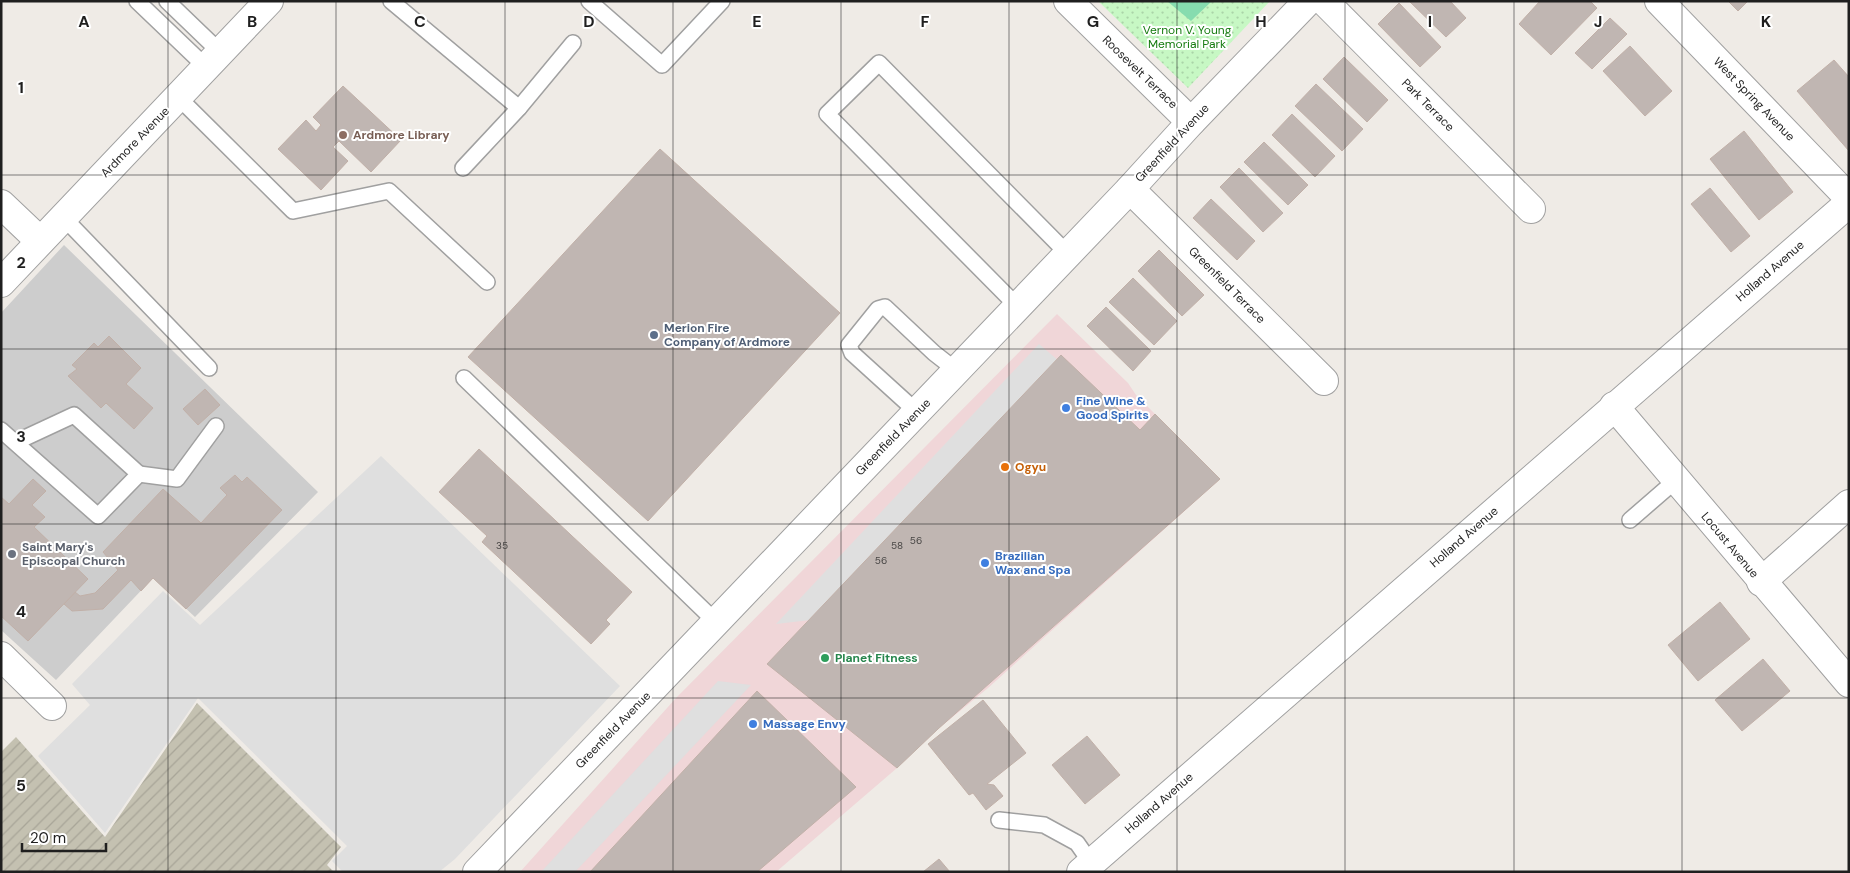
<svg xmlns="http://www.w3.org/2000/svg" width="1850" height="873" font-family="'DM Sans',sans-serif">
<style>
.commercial{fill:#f0d6d8}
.religious{fill:#cdcdcd}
.construction{fill:url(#construction-furrows)}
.park{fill:url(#park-dots)}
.pitch{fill:#86dcaf}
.parking{fill:#dfdfdf}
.building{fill:#c0b6b2;stroke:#c1b0a8}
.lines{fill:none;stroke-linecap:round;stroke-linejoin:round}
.service-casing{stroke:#a0a0a0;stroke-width:18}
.minor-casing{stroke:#a0a0a0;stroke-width:30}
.tertiary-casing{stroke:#a0a0a0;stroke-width:30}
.service{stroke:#fff;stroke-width:15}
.minor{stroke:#fff;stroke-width:28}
.tertiary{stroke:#fff;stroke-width:28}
.grid{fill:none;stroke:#1f1f1f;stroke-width:1;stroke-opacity:0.55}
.education-dot{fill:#8d6e63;stroke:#fff;stroke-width:2}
.service-dot{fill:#5c6f8a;stroke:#fff;stroke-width:2}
.shop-dot{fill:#3f7fe0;stroke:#fff;stroke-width:2}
.food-dot{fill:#e8710a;stroke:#fff;stroke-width:2}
.worship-dot{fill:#6b7280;stroke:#fff;stroke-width:2}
.leisure-dot{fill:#2e9e5b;stroke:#fff;stroke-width:2}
.labels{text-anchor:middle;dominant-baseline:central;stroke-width:4;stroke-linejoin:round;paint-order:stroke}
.number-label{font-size:10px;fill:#474544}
.park-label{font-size:12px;fill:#157b0f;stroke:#fff}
.street-label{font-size:12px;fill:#1f1f1f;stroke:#fff}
.education-label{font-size:12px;font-weight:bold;fill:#785e54;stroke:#fff;text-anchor:start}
.service-label{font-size:12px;font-weight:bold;fill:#4e5e75;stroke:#fff;text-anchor:start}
.shop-label{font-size:12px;font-weight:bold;fill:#366cbe;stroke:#fff;text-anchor:start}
.food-label{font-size:12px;font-weight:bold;fill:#c56008;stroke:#fff;text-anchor:start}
.worship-label{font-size:12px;font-weight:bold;fill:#5b616d;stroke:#fff;text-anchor:start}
.leisure-label{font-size:12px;font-weight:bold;fill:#27864d;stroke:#fff;text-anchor:start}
.grid-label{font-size:16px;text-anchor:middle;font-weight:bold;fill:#1f1f1f;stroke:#fff;stroke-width:4;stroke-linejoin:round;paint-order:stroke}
</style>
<defs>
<pattern id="construction-furrows" width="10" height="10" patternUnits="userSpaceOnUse" patternTransform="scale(1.25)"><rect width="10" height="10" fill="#c4c1b1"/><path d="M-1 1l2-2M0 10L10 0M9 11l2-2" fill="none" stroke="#a8a598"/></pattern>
<pattern id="park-dots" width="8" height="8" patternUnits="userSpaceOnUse" patternTransform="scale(1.25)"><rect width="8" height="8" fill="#c7f8c4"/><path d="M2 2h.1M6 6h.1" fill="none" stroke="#aad4a8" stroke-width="1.8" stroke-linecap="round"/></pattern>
</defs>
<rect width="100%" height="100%" fill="#efebe6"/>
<polygon class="commercial" points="1057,314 1128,383 1136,395 1220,479 988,688 938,729 897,768 776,872 520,872 676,698"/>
<polygon class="religious" points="64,245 318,492 195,617 153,578 56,680 1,630 1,313"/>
<polygon class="construction" points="197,703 341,847 327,865 334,872 1,872 1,752 16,737 105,837"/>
<polygon class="park" points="1098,1 1270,1 1188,88"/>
<polygon class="pitch" points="1167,1 1212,1 1191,21"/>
<g class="parking">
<polygon points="1039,344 1060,362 819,619 776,624"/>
<polygon points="381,456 620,686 455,859 439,872 343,872 332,861 347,846 198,698 105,833 38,756 90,705 72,684 163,591 200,625"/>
<polygon points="718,681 751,685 575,872 541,872"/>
</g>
<g class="building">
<polygon points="1409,1 1450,1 1466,18 1446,37"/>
<polygon points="1540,1 1590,1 1597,8 1551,55 1519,24"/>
<polygon points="1728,1 1748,1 1738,11"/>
<polygon points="1399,3 1441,47 1420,67 1378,24"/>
<polygon points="1610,18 1627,34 1592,69 1575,53"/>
<polygon points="1630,46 1672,91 1645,116 1603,71"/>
<polygon points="1344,57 1388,100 1367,122 1323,79"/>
<polygon points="1834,60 1849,77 1849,151 1797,91"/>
<polygon points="1316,84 1363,129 1342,151 1295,106"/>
<polygon points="343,86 401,140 371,172 339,141 333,147 348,161 321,190 278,149 306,120 316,131 321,125 313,117"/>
<polygon points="1292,114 1335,156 1315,177 1272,135"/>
<polygon points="1744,131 1793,192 1759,220 1710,159"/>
<polygon points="1264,142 1308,185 1288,205 1244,162"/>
<polygon points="660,149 840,313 648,521 468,357"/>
<polygon points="1239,168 1283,213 1263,232 1220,187"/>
<polygon points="1710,188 1750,236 1731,252 1691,204"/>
<polygon points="1211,199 1255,241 1237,260 1193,218"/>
<polygon points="1159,250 1204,295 1182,316 1138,271"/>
<polygon points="1133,278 1177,321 1154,345 1109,302"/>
<polygon points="1106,307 1151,351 1133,371 1087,326"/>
<polygon points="109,336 141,368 126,384 153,408 134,429 106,403 101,408 68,376 77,369 72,365 94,343 98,347"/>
<polygon points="1061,355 1140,430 1155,414 1220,479 938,729 897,768 767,664"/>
<polygon points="205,389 220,405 198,425 183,409"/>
<polygon points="479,449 632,592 606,620 610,624 591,644 482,542 487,536 439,492"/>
<polygon points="235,475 242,482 247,477 282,510 186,609 153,578 141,591 131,580 103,609 72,611 64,604 75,592 80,596 95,593 118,570 103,552 163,489 201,523 227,495 220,488"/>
<polygon points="33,479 46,491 32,505 45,517 34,527 88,579 28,641 1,616 1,497 9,504"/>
<polygon points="1720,602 1750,639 1698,681 1668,645"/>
<polygon points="1763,659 1790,691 1742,731 1715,700"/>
<polygon points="757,691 856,787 757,872 590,872"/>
<polygon points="983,700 1026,753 987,784 994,785 1003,796 986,810 973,793 969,795 928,744"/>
<polygon points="1087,736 1120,775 1085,804 1052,765"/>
<polygon points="939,859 950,872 923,872"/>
</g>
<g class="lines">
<defs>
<g id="service">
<polyline points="137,1 206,67"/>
<polyline points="167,1 220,52"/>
<polyline points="391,1 519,108 463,168"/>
<polyline points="589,1 662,65 722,1"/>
<polyline points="178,97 293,211 389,191 487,282"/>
<polyline points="519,108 573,43"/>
<polyline points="63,217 209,368"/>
<polyline points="1018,307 827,114 879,63 1068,254"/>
<polyline points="464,378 716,622"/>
<polyline points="917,412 852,353 849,345 878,309 885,307 934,353 957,371"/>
<polyline points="1,430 98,516 139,474 74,415 16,442"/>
<polyline points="139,474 177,479 216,426"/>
<polyline points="1630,520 1675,481"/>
<polyline points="999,820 1044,825 1077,843 1091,863"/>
</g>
<g id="minor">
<polyline points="1068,1 1191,122"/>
<polyline points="1324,1 1531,209"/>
<polyline points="1659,1 1849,198"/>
<polyline points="1130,189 1324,381"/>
<polyline points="1,204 40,241"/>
<polyline points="1614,406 1849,683"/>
<polyline points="1761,582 1849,504"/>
<polyline points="1,656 52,706"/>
<polyline points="477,872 1130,189 1191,122 1308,1"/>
<polyline points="1081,872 1849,203"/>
</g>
<polyline id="tertiary" points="1,283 269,1"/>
</defs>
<use href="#service" class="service-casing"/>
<use href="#minor" class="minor-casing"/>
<use href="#tertiary" class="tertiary-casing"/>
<use href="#service" class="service"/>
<use href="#minor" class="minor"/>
<use href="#tertiary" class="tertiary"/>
</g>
<path class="grid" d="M168,1V872M336,1V872M505,1V872M673,1V872M841,1V872M1009,1V872M1177,1V872M1345,1V872M1514,1V872M1682,1V872M1,175H1849M1,349H1849M1,524H1849M1,698H1849"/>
<circle class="education-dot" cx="343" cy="135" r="5"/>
<circle class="service-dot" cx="654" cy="335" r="5"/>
<g class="shop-dot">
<circle cx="1066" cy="408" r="5"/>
<circle cx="985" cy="563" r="5"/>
<circle cx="753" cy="724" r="5"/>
</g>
<circle class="food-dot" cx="1005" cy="467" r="5"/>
<circle class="worship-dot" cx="12" cy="554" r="5"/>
<circle class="leisure-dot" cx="825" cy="658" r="5"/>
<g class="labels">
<g class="number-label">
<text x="916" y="540">56</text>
<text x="502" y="545">35</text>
<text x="897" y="545">58</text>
<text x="881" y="560">56</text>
</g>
<g class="park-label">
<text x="1187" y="30">Vernon V. Young<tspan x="1187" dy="14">Memorial Park</tspan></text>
</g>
<g class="street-label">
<text transform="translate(1140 72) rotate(44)">Roosevelt Terrace</text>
<text transform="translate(1754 99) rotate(46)">West Spring Avenue</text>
<text transform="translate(1428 105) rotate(45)">Park Terrace</text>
<text transform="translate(135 142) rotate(-46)">Ardmore Avenue</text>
<text transform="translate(1172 143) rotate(-47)">Greenfield Avenue</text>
<text transform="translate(1770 271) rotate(-41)">Holland Avenue</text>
<text transform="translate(1227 285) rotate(45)">Greenfield Terrace</text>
<text transform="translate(893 437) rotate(-46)">Greenfield Avenue</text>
<text transform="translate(1464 537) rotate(-41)">Holland Avenue</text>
<text transform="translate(1730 545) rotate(50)">Locust Avenue</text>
<text transform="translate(613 730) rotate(-46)">Greenfield Avenue</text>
<text transform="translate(1159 803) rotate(-41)">Holland Avenue</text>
</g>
<g class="education-label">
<text x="353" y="135">Ardmore Library</text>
</g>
<g class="service-label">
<text x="664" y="328">Merion Fire<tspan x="664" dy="14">Company of Ardmore</tspan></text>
</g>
<g class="shop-label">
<text x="1076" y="401">Fine Wine &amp;<tspan x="1076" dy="14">Good Spirits</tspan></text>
<text x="995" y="556">Brazilian<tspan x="995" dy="14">Wax and Spa</tspan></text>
<text x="763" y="724">Massage Envy</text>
</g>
<g class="food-label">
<text x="1015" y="467">Ogyu</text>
</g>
<g class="worship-label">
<text x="22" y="547">Saint Mary's<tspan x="22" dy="14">Episcopal Church</tspan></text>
</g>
<g class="leisure-label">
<text x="835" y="658">Planet Fitness</text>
</g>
</g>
<g class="grid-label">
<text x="84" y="27">A</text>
<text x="252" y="27">B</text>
<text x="420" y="27">C</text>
<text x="589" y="27">D</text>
<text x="757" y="27">E</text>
<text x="925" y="27">F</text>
<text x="1093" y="27">G</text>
<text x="1261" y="27">H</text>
<text x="1430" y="27">I</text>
<text x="1598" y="27">J</text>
<text x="1766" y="27">K</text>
<text x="21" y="93">1</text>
<text x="21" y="268">2</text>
<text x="21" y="442">3</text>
<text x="21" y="617">4</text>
<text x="21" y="791">5</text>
</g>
<rect width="1850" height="873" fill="none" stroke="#1f1f1f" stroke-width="5"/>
<path d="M22 843v8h84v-8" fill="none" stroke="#1f1f1f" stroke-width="2.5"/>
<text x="30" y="843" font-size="15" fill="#1f1f1f" stroke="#ffffff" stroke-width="4" paint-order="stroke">20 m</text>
</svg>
